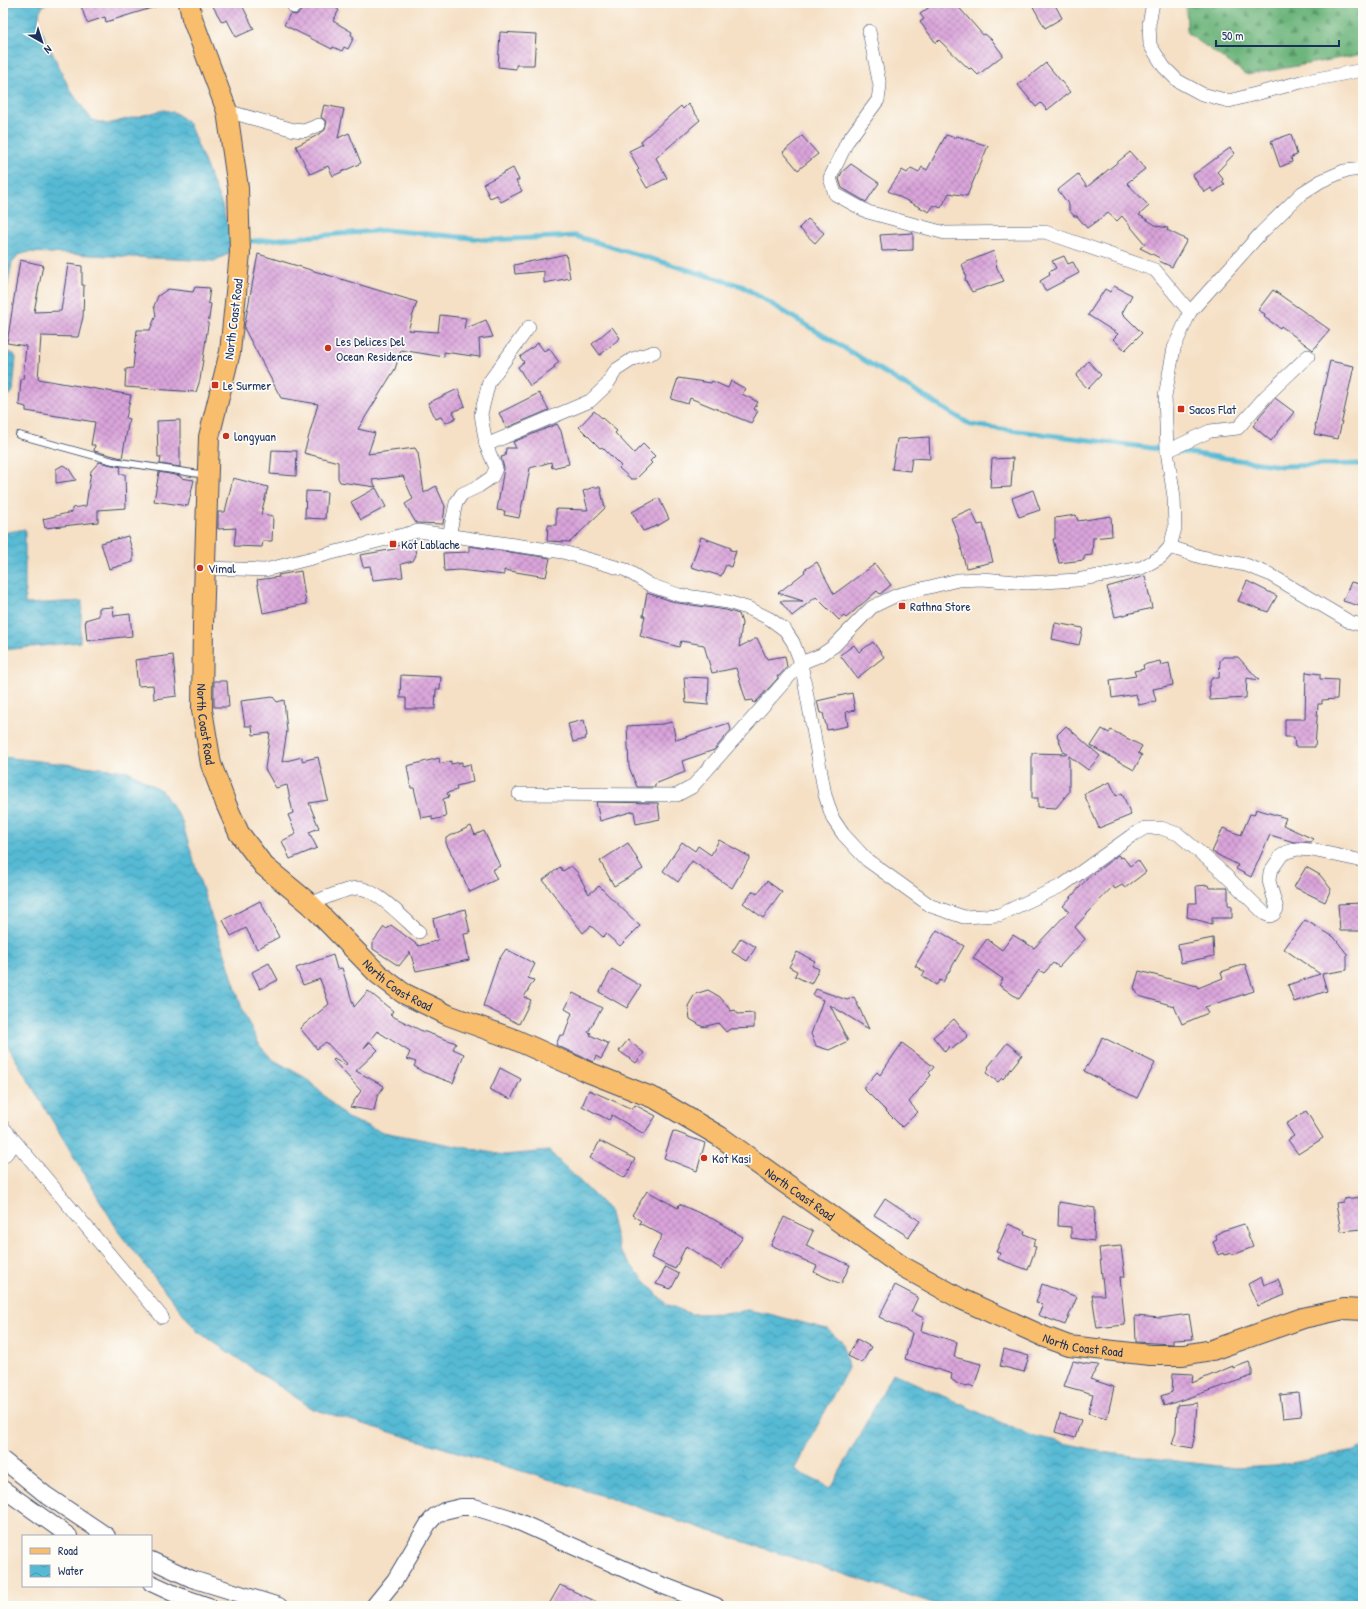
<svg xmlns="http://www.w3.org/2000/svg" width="1366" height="1609" font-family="'Patrick Hand',sans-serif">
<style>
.forest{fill:url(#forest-firs);stroke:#44726c}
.water{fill:url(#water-waves);stroke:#387499}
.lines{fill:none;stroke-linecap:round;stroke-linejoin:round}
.stream{stroke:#56bad4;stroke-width:5}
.building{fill:url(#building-cross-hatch)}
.service-casing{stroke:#3c4a6d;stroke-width:8}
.minor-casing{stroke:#3c4a6d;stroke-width:14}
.tertiary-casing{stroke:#3c4a6d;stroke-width:18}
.primary-casing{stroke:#3c4a6d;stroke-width:22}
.service{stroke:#fff;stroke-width:6}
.minor{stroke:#fff;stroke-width:13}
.tertiary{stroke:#fff;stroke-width:16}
.primary{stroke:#f9be6d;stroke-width:20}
.poi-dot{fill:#c8321e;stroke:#fdfcf7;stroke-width:1.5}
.labels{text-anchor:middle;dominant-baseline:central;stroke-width:3.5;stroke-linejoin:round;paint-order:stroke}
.street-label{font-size:13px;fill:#1b2f5e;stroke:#fdfcf7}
.poi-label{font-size:13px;fill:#1b2f5e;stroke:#fdfcf7;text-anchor:start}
</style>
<defs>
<pattern id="forest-firs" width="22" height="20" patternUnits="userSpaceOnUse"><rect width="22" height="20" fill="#6db57b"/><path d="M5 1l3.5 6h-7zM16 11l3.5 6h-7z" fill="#599468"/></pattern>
<pattern id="water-waves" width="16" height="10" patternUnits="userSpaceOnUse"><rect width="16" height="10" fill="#56bad4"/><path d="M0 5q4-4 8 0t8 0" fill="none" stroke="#4698af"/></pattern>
<pattern id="building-cross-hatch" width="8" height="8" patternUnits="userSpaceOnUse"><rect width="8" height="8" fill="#daa4da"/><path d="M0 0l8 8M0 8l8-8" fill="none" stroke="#b086b4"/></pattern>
</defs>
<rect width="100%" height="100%" fill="#fdfcf7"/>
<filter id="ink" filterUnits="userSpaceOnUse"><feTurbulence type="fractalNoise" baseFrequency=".025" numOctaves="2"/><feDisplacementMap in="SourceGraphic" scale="8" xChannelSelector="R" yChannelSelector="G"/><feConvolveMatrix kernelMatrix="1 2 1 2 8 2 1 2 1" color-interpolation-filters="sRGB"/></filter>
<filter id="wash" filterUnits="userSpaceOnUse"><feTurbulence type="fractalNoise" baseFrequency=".012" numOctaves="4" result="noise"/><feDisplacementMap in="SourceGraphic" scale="16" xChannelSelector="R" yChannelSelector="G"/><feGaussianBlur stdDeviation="0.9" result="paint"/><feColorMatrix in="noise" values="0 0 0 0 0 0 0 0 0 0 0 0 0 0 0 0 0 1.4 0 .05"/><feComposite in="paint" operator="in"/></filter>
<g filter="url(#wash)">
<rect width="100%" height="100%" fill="#f5e0c5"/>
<polygon class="forest" points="1186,3 1363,3 1363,54 1247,75 1187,33"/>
<g class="water">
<polygon points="3,3 46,3 40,10 38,23 70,90 92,120 107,124 164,110 176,113 189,124 222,205 232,243 228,254 214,261 29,252 19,255 12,262 3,313"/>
<polygon points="3,350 14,354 16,358 13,391 10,395 3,394"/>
<polygon points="25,529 25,604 82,601 80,642 3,650 3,533"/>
<polygon points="3,757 128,771 162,791 181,819 208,907 226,957 243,1012 260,1046 272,1059 306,1078 347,1118 383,1132 504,1155 549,1151 609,1210 619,1250 635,1270 666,1304 691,1314 724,1313 747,1310 769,1314 827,1329 843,1343 848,1368 794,1470 831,1488 893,1373 1026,1434 1108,1453 1235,1468 1276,1466 1354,1451 1363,1447 1363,1606 942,1606 575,1487 313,1409 197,1331 120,1234 3,1038"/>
</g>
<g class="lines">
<g class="stream">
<polyline points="244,242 387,230 492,240 575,236 742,286 971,425 1167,450"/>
<polyline points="1175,451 1281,466 1363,464"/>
</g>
</g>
<g id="blocks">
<g class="building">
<polygon points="80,3 158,3 158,6 106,22 105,17 87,23"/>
<polygon points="211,3 241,3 254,29 236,37 227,20 222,22"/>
<polygon points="301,3 326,3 339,10 333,21 352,32 351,35 354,37 348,49 344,47 342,51 333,47 332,49 284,25 290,14 296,15 300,12 302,9"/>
<polygon points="935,3 955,3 983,35 985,34 992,40 1003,55 978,75 971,68 969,69 939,40 936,43 920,22 924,19 920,14"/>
<polygon points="1031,3 1054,3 1062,18 1045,28"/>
<polygon points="500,32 536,34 534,65 516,65 516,69 498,67"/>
<polygon points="1046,63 1070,92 1047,110 1041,103 1036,107 1018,85"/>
<polygon points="688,104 700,120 656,158 667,178 647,188 637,171 639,169 629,151 643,144 641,141 681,106 683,109"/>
<polygon points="324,105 344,109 338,138 349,133 361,163 333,176 328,166 310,174 296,146 316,136 325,130 327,122 321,117"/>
<polygon points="1291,134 1297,155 1291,157 1292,162 1280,167 1271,141"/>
<polygon points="946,135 956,138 957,136 988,146 967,196 949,193 941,208 934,205 929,212 888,191 902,170 907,173 911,168 919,172 922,167 927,170"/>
<polygon points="802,136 818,154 798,170 783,152"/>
<polygon points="1230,148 1235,153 1217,172 1223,179 1222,181 1225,184 1214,192 1211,188 1205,192 1198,184 1193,175"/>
<polygon points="1130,152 1145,169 1127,183 1149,206 1139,215 1157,226 1168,228 1167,230 1187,240 1172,267 1159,261 1160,258 1140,248 1145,244 1122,216 1117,221 1108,213 1087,228 1077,216 1074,216 1069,210 1069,205 1058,190 1078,174 1087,187"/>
<polygon points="851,164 879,183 866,202 842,188 839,179 842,172"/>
<polygon points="513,168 519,180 516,181 522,191 501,202 497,195 490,198 483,184"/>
<polygon points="808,219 824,233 815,243 799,228"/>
<polygon points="913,233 913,250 882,251 880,235"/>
<polygon points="994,251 997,268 1004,281 972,292 965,280 966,276 962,264"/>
<polygon points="258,254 417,302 408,330 438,332 440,315 466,318 464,329 486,320 493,337 479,339 480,357 444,352 444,357 401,350 395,369 358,429 375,433 368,454 415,448 418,453 424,493 436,486 445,506 443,524 416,523 405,504 413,499 403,476 372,480 376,487 340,482 338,478 338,462 304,453 318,404 281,398 244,328"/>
<polygon points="566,254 570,278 544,283 544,271 515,274 514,265"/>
<polygon points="1064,256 1068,264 1073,262 1079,273 1045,291 1040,281 1050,275 1049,272 1056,268 1052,261"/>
<polygon points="20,260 43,265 34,312 61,311 68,264 82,266 82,285 84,285 83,317 78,337 41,336 38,379 131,395 126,418 129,419 122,458 94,451 95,445 91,445 95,422 26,411 26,407 19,405 21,379 23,379 26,346 7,343"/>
<polygon points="1114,286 1132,295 1122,313 1142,333 1125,350 1113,339 1118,334 1088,315 1105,289 1110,292"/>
<polygon points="195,287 210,288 208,303 211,304 200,380 196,392 125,387 126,369 133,368 137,330 150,330 156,315 154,306 158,296 168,289 193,292"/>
<polygon points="1273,290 1330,330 1313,350 1281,326 1280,328 1264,317 1265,314 1258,310"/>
<polygon points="612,327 620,338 600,355 592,344"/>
<polygon points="538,343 544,351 549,348 559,362 554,366 555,368 530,386 518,367 524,362 520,357"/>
<polygon points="1088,361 1101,375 1088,389 1076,376"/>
<polygon points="1330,361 1354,366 1338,439 1314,434 1316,427 1315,426"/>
<polygon points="678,378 711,383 712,381 728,388 731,381 746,389 742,394 758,402 754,409 758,411 751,423 690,398 688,404 671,399"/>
<polygon points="458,389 465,406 453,412 456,418 445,423 441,417 436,419 428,403"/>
<polygon points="539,393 549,410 506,428 499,413"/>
<polygon points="1275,398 1294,412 1271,441 1253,426 1259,419 1258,418"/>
<polygon points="594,411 617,431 615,433 634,453 643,444 655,456 650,461 652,463 636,479 631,479 619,468 621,466 602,447 600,448 579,427"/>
<polygon points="180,420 180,467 160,464 161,457 158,457 157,421"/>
<polygon points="557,424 561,431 569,464 552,468 551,462 530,468 524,500 523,500 519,518 504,515 505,511 497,510 504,468 501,457 505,456 506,448 516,448 513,442"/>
<polygon points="929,437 930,459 912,458 910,471 892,469 897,439"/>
<polygon points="272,450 297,451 296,476 270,474"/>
<polygon points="1013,458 1011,487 990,488 992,459"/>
<polygon points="99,462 121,467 119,474 125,474 126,508 98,510 98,522 45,528 43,519 72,512 72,508 86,506 91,471"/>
<polygon points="63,465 69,469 76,480 56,483 56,469"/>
<polygon points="159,472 180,476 181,478 194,480 188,506 154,501"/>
<polygon points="233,478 268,487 261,514 273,516 272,541 263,541 262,547 234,546 236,528 218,529 218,512 225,512"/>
<polygon points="594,487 600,487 605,508 570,542 547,541 548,525 556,525 556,509 588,510 583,491"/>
<polygon points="376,488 386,507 361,520 351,502"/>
<polygon points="1033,490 1040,510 1019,517 1012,498"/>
<polygon points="306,491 327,492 325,519 305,518"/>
<polygon points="659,498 669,519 659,525 643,531 632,512"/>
<polygon points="971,509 978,525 983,524 993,562 966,568 958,535 951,518"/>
<polygon points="1076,515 1078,521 1111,516 1112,536 1093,538 1092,555 1084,556 1084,560 1059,563 1053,539 1055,539 1055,518"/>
<polygon points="128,536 133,553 133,562 109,569 101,543"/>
<polygon points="701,537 731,548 730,550 736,551 731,567 726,565 721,576 691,567"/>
<polygon points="414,544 416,555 413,561 401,564 403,577 373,580 370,566 363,567 360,555 395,549 395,546"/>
<polygon points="469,546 550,558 546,577 504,570 504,575 460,570 444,571 443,553 469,552"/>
<polygon points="817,562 834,594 875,564 891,585 880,594 877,591 846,618 844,616 839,620 816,597 792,616 780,601 803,601 778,593 805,572 804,570"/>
<polygon points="301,571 306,604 263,613 257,580 279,577 278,575"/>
<polygon points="1145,576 1152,608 1115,617 1107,587"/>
<polygon points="1247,581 1277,596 1268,612 1238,601"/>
<polygon points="1351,582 1363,585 1363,607 1343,601"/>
<polygon points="647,593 678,603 726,610 739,614 742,623 739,647 757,638 767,659 785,656 787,667 779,676 777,676 778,678 756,702 754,703 753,700 746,701 736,668 712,673 704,645 681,641 679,647 640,636 645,616 643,616"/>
<polygon points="113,607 114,616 130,614 132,636 87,641 85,620 99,616 99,608"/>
<polygon points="1055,623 1083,628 1079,645 1052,639"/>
<polygon points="873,642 884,657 857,678 840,655 854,645 859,652"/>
<polygon points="173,655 177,696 154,699 153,685 138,686 135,660"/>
<polygon points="1223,657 1238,657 1259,680 1247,678 1246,698 1210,700 1209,684 1212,678 1219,678 1220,661"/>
<polygon points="1160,661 1161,665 1169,663 1173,685 1153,689 1156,701 1139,705 1136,694 1112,698 1110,680 1136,676 1134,671 1144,669 1143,665"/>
<polygon points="1306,672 1320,674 1320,679 1338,680 1337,699 1322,700 1322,704 1318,704 1315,747 1295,747 1294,737 1285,737 1285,719 1305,719"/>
<polygon points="401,675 441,677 440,689 436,689 435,709 406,709 406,698 400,698"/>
<polygon points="684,677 709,678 708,705 686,703"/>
<polygon points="214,681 227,681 229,707 214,707"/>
<polygon points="852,693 855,710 846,712 848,726 827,730 823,713 820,713 817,701"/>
<polygon points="273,697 277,702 284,700 287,731 282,762 302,757 302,761 318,757 328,800 309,803 319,828 309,832 317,848 290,859 282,841 296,834 288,815 293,813 287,785 276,788 265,769 270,733 253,735 252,726 245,726 241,701"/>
<polygon points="584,720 587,736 585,737 586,739 573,742 568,724"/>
<polygon points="672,722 676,740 729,723 731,730 714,750 682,761 685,772 655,784 655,787 637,787 629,767 627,726 663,724"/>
<polygon points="1066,726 1100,756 1088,770 1069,756 1069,792 1056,808 1038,807 1038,798 1032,798 1032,753 1067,754 1063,751 1057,735"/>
<polygon points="1102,729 1109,733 1111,730 1142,746 1138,753 1142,755 1134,770 1091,746"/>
<polygon points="439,758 440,764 451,761 451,764 462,762 462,766 470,764 473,782 456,786 457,790 447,793 449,797 443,799 446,817 432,820 432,816 421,818 414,788 411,788 407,766"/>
<polygon points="1110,782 1116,796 1122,793 1131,815 1099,828 1084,794"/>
<polygon points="596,802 658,803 660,819 636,824 634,811 600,821"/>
<polygon points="1256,809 1286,818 1283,825 1313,839 1311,842 1294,842 1270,835 1251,877 1236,869 1238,865 1212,852 1223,828 1241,835 1250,814 1254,815"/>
<polygon points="471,826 475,835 484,831 500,866 492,870 497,879 470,892 446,843 446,838"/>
<polygon points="719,840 750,857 732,888 692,861 678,882 663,871 682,842 695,851 698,846 711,855"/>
<polygon points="628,843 643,869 614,886 600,861"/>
<polygon points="1118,855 1121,858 1123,857 1130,866 1138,860 1146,872 1125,888 1122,885 1115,889 1113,886 1075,927 1085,939 1059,967 1053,963 1044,973 1039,970 1019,999 999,985 1003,979 973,958 987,939 1002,950 1013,935 1034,948 1069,911 1063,906 1088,878"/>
<polygon points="571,866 577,872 589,894 599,886 640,926 620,946 606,934 603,937 591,926 583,933 543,880 560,867 563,871"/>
<polygon points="1306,867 1320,875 1331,889 1325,902 1294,887"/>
<polygon points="767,881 782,892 763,918 743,903 753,891 757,894"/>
<polygon points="1208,885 1209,888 1227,888 1228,889 1228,905 1232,906 1232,918 1212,918 1212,924 1187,917 1188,903 1197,903 1196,886"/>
<polygon points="260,901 279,937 257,949 246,928 231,936 223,920"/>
<polygon points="1363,903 1363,931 1340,931 1338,904"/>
<polygon points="465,909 470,933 464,934 469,960 416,971 410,952 399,966 373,949 373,942 384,927 387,929 391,925 419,946 438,940 433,919"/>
<polygon points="1305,920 1334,937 1347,954 1347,970 1322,974 1327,991 1294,1002 1288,985 1320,974 1284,949"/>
<polygon points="937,930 964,946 943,982 940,980 936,985 922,976 925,972 915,966"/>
<polygon points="741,938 756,947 747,961 732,952"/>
<polygon points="1213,938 1214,956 1181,963 1178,945"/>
<polygon points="506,949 535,964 528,978 534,980 524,997 531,1000 519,1024 483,1006 498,961"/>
<polygon points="797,952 815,961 812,966 819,969 811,984 795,976 797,971 789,967"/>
<polygon points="333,955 337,969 342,968 354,1007 368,991 393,1011 390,1015 420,1030 456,1043 453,1049 464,1054 453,1083 423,1072 414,1066 416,1062 407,1059 410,1052 377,1031 364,1048 370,1042 378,1050 356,1071 384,1086 377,1097 374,1111 350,1107 361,1091 333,1060 334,1059 345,1065 347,1064 326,1042 317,1049 300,1028 329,1004 320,979 303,985 296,968"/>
<polygon points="269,963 278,980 260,989 252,972"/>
<polygon points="1245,964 1254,991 1205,1007 1208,1013 1182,1024 1174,1006 1139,996 1134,988 1139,971 1197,986 1198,988 1223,978 1221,972"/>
<polygon points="612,969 641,986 627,1008 599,992"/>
<polygon points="816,989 847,1000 854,997 869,1029 830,1005 848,1041 829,1050 816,1046 811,1034 823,1000 813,995"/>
<polygon points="708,990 720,997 731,1011 735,1010 738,1014 754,1013 754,1028 730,1029 726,1032 718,1023 703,1027 690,1019 688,1006 695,994"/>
<polygon points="573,993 602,1008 588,1032 591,1033 590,1035 609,1044 601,1059 596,1056 593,1062 556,1045 560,1035 564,1036 572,1013 565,1009"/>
<polygon points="954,1019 968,1036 952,1049 949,1046 945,1052 933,1037"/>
<polygon points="1102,1037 1155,1063 1137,1098 1084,1071 1095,1054"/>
<polygon points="628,1040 644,1053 636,1063 619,1051"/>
<polygon points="902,1043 934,1067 929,1073 931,1075 909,1102 918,1112 902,1127 863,1088 877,1072 880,1075"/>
<polygon points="1007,1043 1022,1055 1003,1079 1002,1078 998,1082 986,1073 989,1068 988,1067"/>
<polygon points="500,1068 521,1079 511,1099 490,1090"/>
<polygon points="589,1090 632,1109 635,1105 656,1116 644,1134 612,1115 609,1120 582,1106"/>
<polygon points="1306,1111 1323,1138 1298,1154 1288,1140 1294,1136 1286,1124"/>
<polygon points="673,1131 705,1143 697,1171 664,1158"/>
<polygon points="600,1141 635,1159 625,1178 590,1158"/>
<polygon points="647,1191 678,1208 679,1204 713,1219 743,1237 721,1269 686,1246 675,1269 651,1258 662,1235 639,1223 641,1221 632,1215"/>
<polygon points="1363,1197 1363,1229 1341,1231 1336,1203 1343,1202 1343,1199"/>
<polygon points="885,1198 920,1221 909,1237 874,1215"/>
<polygon points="1059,1202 1095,1208 1094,1241 1071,1238 1071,1227 1058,1226"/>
<polygon points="784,1217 813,1231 806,1246 850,1265 841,1284 814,1272 817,1266 771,1245"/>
<polygon points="1008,1224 1025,1231 1024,1234 1036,1239 1033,1246 1036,1247 1028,1270 998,1259 1000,1253 996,1252"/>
<polygon points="1244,1224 1253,1247 1233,1255 1232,1253 1224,1255 1223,1253 1218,1255 1213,1242 1217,1240 1216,1235 1222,1231"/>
<polygon points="1121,1246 1125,1277 1120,1277 1125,1325 1097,1328 1092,1295 1104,1295 1099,1248"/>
<polygon points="666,1267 679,1274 671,1289 656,1284"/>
<polygon points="1261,1277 1264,1285 1278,1279 1285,1295 1258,1306 1248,1284"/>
<polygon points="1042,1284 1077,1297 1065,1325 1038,1315 1043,1304 1036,1303"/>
<polygon points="895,1285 918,1297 911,1312 924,1318 921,1331 957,1342 954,1357 981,1364 974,1387 969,1385 966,1386 958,1384 951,1379 952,1374 905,1359 912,1333 879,1317"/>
<polygon points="1189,1314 1193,1339 1173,1340 1173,1344 1136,1342 1135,1316 1160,1318"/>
<polygon points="857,1339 871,1347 862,1363 848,1356"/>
<polygon points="1004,1349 1029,1356 1024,1372 1000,1366"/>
<polygon points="1073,1361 1087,1364 1099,1365 1090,1379 1114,1387 1107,1418 1088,1413 1093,1394 1064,1386"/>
<polygon points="1249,1362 1252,1370 1252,1376 1164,1406 1161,1396 1172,1392 1173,1373 1193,1374 1192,1383 1233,1366 1233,1368"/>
<polygon points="1298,1393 1301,1416 1283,1418 1280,1395"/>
<polygon points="1197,1403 1195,1434 1192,1448 1172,1444 1176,1431 1177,1405"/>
<polygon points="1060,1414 1081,1420 1075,1438 1055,1432"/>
<polygon points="560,1585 606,1606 548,1606"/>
</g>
</g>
</g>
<g filter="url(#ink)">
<use href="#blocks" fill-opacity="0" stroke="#3c4a6d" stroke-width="1"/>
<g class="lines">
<defs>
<polyline id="service" points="19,435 113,461 206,475"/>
<g id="minor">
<polyline points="293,3 294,7"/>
<polyline points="1153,3 1149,24 1150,45 1164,67 1178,81 1202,94 1229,101 1301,82 1363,70"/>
<polyline points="869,31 880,86 878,100 847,142 830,178 835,194 868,212 945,233 1045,232 1155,270 1190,312"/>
<polyline points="227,111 294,130 304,131 319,125"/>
<polyline points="486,445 590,401 607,385 616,370 633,359 654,352"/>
<polyline points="1167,451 1210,431 1238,428 1265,397 1308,356"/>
<polyline points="449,536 456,503 462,494 479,486 492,477 496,468 486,445 481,414 489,382 529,327"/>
<polyline points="1170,547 1201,557 1246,565 1269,574 1350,622 1363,625"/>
<polyline points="206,568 265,570 418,531 563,552 626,570 650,585 679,595 728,602 750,609 770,619 785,630 793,642 801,663 825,795 833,819 843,834 867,860 931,906 964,917 999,915 1063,885 1131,836 1145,828 1161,828 1178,834 1217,867 1265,914 1270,916 1274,914 1277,909 1269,881 1270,872 1281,856 1287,852 1297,849 1312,850 1363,861"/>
<polyline points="519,794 677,795 692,787 801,663 821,655 834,646 872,607 897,595 958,580 983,579 1027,583 1077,580 1141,568 1161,557 1170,547 1175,528 1174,497 1167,451 1165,396 1174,348 1190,312 1261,233 1302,193 1321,181 1344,171 1363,169"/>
<path d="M310,904C325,898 341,890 357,888C375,887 405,920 419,932"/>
<polyline points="3,1127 162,1317"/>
<polyline points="3,1157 16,1143"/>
</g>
<g id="tertiary">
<polyline points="3,1460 46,1495 107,1536"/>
<polyline points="3,1489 69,1536"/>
<polyline points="151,1560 192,1579 279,1606"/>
<polyline points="151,1583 177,1595 209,1606"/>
<polyline points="374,1606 395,1580 428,1524 435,1516 444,1511 461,1507 474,1507 510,1518 651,1581 716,1606"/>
</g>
<g id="primary">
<path id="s1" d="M189,3L192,18L227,111L238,188L240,253L230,352L209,437L203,626L202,710L211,764L226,804L239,833L264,866L310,904L378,974L403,993L448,1015L516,1040L583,1070L656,1099L719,1136L900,1265L961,1299L1045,1337L1069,1346L1150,1355H1183L1212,1350L1303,1318L1344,1309L1363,1310"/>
</g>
</defs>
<use href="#service" class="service-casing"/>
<use href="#minor" class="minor-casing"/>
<use href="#tertiary" class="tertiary-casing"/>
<use href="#primary" class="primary-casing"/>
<use href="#service" class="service"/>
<use href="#minor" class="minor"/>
<use href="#tertiary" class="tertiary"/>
<use href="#primary" class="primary"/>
</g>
</g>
<g class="poi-dot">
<circle cx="328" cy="348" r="4"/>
<rect x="211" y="381" width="8" height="8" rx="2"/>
<rect x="1177" y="405" width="8" height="8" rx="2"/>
<circle cx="226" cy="436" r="4"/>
<rect x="389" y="540" width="8" height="8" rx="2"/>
<circle cx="200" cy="568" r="4"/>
<rect x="898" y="602" width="8" height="8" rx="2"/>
<circle cx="704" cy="1158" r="4"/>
</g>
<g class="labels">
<g class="street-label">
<text transform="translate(233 319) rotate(-83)">North Coast Road</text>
<text stroke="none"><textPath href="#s1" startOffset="732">North Coast Road</textPath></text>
<text stroke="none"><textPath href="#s1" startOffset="1068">North Coast Road</textPath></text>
<text stroke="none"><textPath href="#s1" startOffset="1524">North Coast Road</textPath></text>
<text stroke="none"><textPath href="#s1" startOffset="1848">North Coast Road</textPath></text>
</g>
<g class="poi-label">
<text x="336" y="341">Les Delices Del<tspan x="336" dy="15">Ocean Residence</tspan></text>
<text x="223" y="385">Le Surmer</text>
<text x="1189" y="409">Sacos Flat</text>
<text x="234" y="436">longyuan</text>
<text x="401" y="544">Kot Lablache</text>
<text x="208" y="568">Vimal</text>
<text x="910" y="606">Rathna Store</text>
<text x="712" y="1158">Kot Kasi</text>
</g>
</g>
<rect width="1366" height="1609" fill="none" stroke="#fdfcf7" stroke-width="16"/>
<rect x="22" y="1535" width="130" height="52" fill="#fdfcf7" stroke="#a3aaba"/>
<rect x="30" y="1548" width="20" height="6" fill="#f9be6d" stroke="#a3aaba"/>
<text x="58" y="1555" font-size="12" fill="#1b2f5e">Road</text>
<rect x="30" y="1565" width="20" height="12" fill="url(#water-waves)" stroke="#a3aaba"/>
<text x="58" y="1575" font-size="12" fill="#1b2f5e">Water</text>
<g transform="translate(42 42) rotate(141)" stroke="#fdfcf7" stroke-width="3" paint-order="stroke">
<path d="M0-3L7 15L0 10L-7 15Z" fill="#1b2f5e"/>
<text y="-6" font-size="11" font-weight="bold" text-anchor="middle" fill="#1b2f5e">N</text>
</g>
<path d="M1216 40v6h123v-6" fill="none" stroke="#1b2f5e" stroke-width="2"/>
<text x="1222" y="40" font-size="12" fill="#1b2f5e" stroke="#fdfcf7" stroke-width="3" paint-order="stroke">50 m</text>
</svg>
